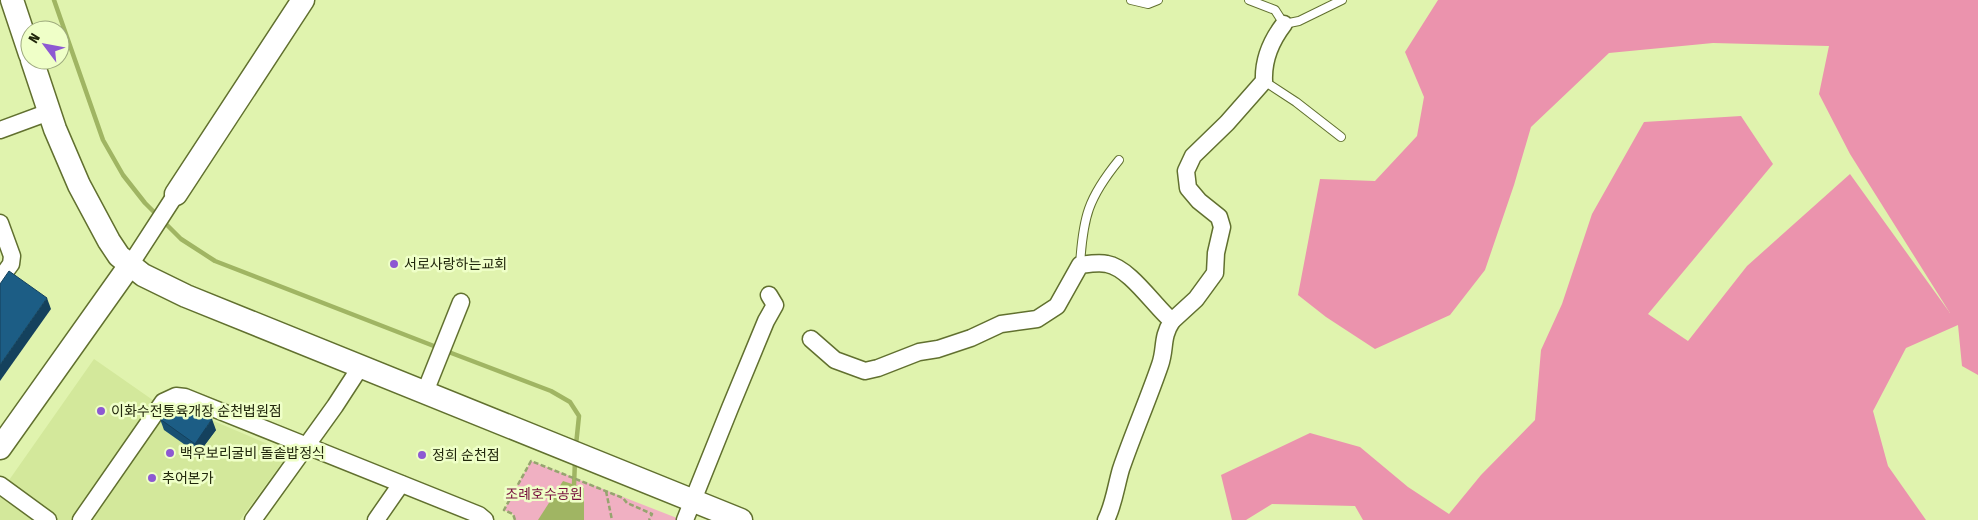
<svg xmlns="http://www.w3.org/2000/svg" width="1978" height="520" font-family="'Fira Sans Condensed','Noto Sans KR',sans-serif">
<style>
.built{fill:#d3e89b}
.green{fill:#f0b0c2}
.forest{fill:#eb93ad}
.water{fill:#a0b563}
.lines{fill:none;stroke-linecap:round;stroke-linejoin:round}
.stream{stroke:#a0b563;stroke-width:4.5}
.lane-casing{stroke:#61702f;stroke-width:10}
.street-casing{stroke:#61702f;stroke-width:19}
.secondary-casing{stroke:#61702f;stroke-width:25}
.path{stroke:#96a46f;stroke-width:2.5;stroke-dasharray:5 2.5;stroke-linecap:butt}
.lane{stroke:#fff;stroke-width:8}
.street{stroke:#fff;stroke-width:16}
.secondary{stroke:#fff;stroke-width:22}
.wall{fill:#185072}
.shaded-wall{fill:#14415d}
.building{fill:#1c5d85;stroke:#14415d}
.poi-dot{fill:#8d59d2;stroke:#efffc8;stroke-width:2}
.labels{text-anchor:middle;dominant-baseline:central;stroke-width:5;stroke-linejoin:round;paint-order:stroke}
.poi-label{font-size:14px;fill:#21270c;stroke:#efffc8;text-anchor:start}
.park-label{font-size:14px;fill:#78103e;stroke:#efffc8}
</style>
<rect width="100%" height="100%" fill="#e0f3ae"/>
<polygon class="built" points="94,359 170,412 183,408 284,451 284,460 240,520 0,520 0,493"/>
<polygon class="green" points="531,461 682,520 515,520 513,514 504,510"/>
<polygon class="forest" points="1438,0 1978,0 1978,375 1962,366 1958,325 1906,348 1873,411 1888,466 1926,520 1363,520 1355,506 1272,504 1246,520 1232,520 1221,475 1310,433 1360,447 1408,487 1449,514 1481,475 1535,420 1541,350 1562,304 1592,214 1644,122 1741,116 1773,164 1648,314 1688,341 1747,266 1850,174 1950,313 1850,154 1819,94 1829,46 1713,43 1609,53 1531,127 1514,185 1485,270 1450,315 1375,349 1326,317 1298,295 1320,179 1375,181 1417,136 1424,97 1405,52"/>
<polygon class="water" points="563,481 584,488 584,520 538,520"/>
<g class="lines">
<g class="stream">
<polyline points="54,0 103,140 123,175 145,203 181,239 215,261 439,348"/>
<polyline points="446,351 551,391 570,402 579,416 576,445"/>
<polyline points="574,485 575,461"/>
</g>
<defs>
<g id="lane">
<polyline points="1131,0 1148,4 1158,0"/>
<polyline points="1249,0 1275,10 1284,24 1299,21 1342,0"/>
<polyline points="1264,81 1296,102 1341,137"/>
<path d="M1080,265C1083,217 1088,198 1119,160"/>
</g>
<g id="street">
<polyline points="0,130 49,112"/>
<polyline points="0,223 12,256 11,264 0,279"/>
<polyline points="130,265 176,194"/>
<path d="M1172,321L1196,299L1215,273L1216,253L1222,227L1219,217L1199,201L1188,188L1186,171L1193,156L1227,123L1264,81C1263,60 1271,41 1284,24"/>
<path d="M811,339L835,360L865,371L878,368L919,352L938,349L971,338L1001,324L1037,319L1057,306L1080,265C1088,264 1099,262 1107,264C1130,268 1155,307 1172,321C1161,338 1166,348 1160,365C1148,400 1133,434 1121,469C1116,486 1114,504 1106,520"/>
<polyline points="425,392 461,302"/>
<polyline points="0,485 48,520"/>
<polyline points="81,520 163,402 176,396 185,397 479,515 485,520"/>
<polyline points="253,520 335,406 361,366"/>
<polyline points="376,520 401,484"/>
<polyline points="685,520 730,408 766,321 775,305 769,295"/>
</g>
<g id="secondary">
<polyline points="12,0 30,54"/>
<polyline points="32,60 55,129 79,185 109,241 119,256 143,275 186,296 741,520"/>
<polyline points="176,194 303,0"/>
<polyline points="0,448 130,265"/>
</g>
</defs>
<use href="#lane" class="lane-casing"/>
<use href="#street" class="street-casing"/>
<use href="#secondary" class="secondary-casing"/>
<g class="path">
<polyline points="606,491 612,520"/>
<polyline points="515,520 513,514 504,510 531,461 623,498 627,503 652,514 649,520"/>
</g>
<use href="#lane" class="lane"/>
<use href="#street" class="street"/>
<use href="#secondary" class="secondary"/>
</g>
<polygon class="wall" points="160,419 216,430 198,454 164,430"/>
<g class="shaded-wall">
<polygon points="47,298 51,309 0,381 0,365"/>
<polygon points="212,419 216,430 198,454 195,444"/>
</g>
<g class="building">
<polygon points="9,271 47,298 0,365 0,284"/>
<polygon points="178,406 212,419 195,444 160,419 168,407"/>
</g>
<g class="poi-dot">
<circle cx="394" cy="264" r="5"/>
<circle cx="101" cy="411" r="5"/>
<circle cx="170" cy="453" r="5"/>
<circle cx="422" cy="455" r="5"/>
<circle cx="152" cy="478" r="5"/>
</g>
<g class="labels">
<g class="poi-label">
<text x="404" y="264">서로사랑하는교회</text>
<text x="111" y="411">이화수전통육개장 순천법원점</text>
<text x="180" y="453">백우보리굴비 돌솥밥정식</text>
<text x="432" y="455">정희 순천점</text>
<text x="162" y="478">추어본가</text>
</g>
<g class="park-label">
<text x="544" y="494">조례호수공원</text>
</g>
</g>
<g transform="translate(45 45) rotate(302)"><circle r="24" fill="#efffc8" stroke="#9da97d"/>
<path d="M0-4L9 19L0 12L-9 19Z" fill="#8d59d2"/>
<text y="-8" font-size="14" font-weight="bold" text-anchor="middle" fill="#21270c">N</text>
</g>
</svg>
